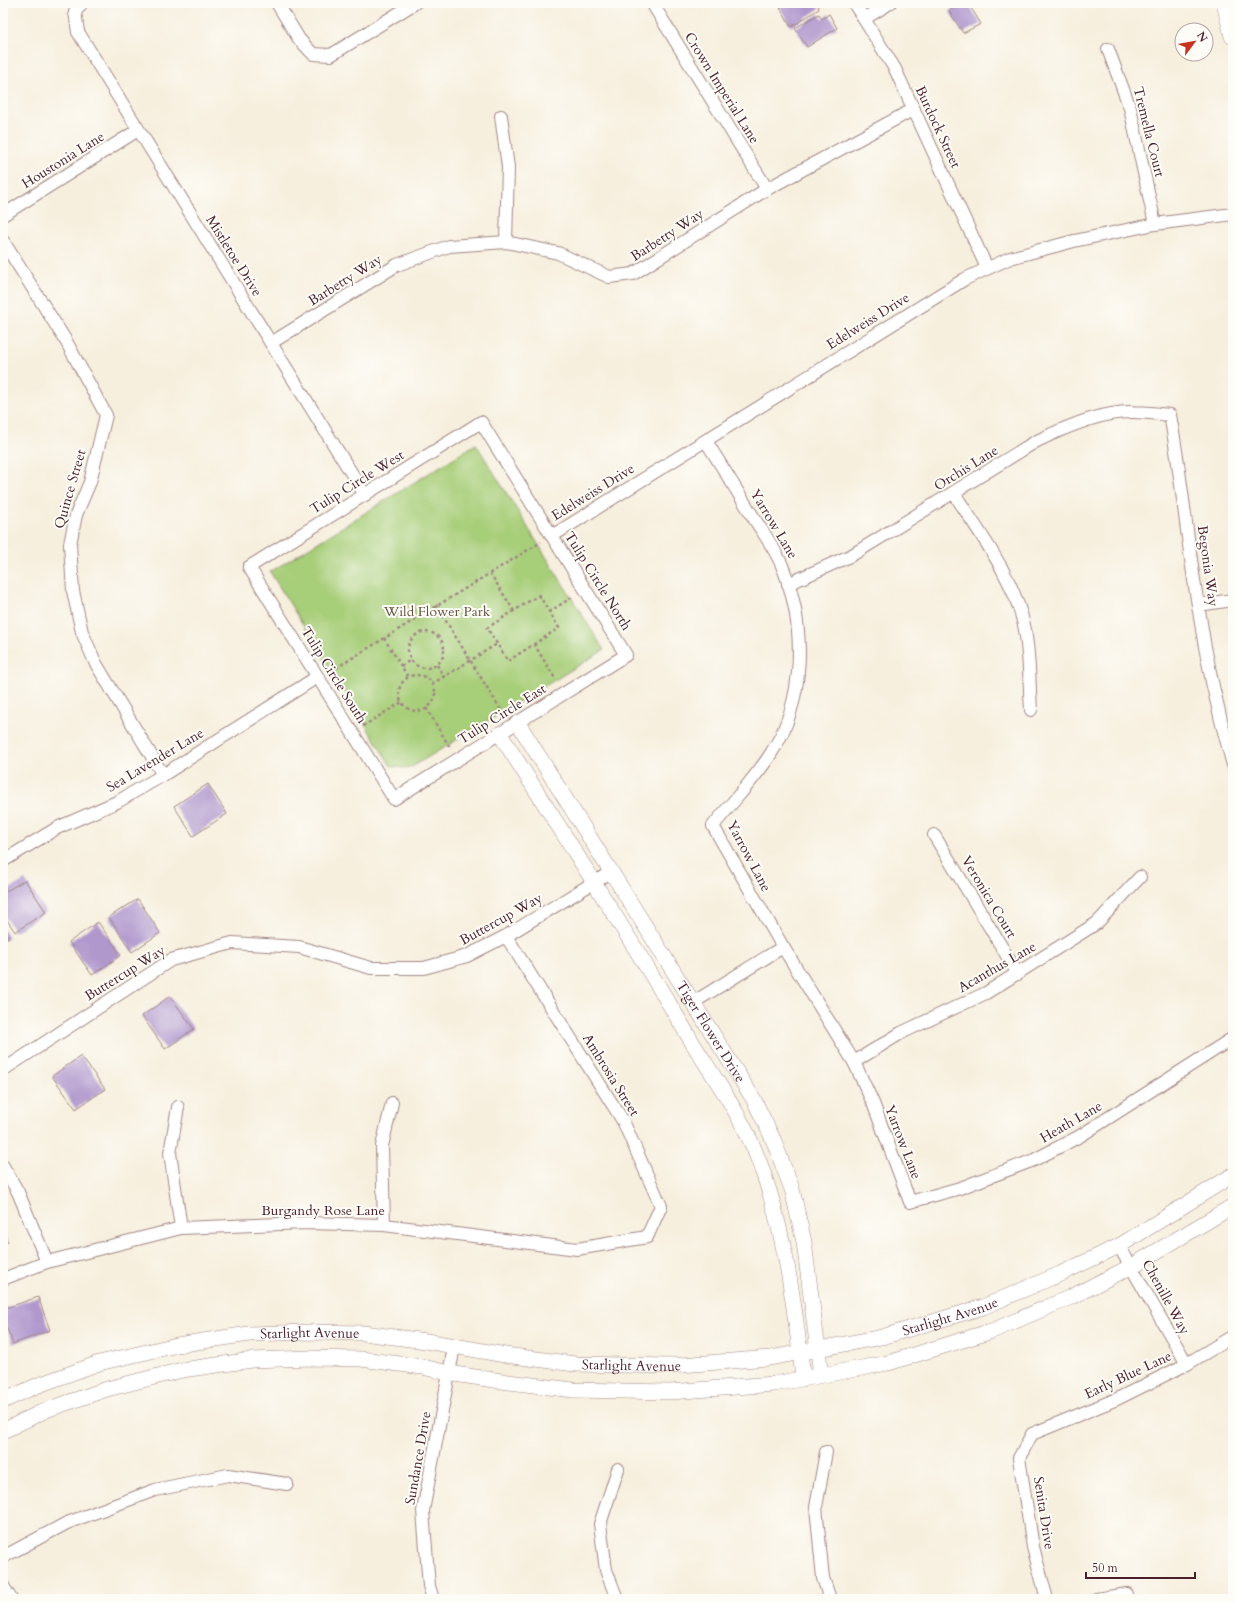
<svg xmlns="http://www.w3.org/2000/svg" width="1236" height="1602" font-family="Cardo,serif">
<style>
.green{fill:#a7ce78;stroke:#787652}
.building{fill:#b098cd}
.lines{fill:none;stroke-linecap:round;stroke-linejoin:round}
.minor-casing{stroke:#a08784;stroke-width:14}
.tertiary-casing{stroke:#a08784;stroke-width:16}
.secondary-casing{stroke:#a08784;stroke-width:18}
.path{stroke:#a08784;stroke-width:2.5;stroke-dasharray:3 3;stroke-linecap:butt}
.minor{stroke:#fff;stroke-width:12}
.tertiary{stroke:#fff;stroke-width:15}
.secondary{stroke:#fff;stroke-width:17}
.labels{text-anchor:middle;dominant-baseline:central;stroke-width:4;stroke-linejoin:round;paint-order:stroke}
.street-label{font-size:14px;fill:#4a1f2b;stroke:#fdfcf7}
.park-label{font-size:14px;fill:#665442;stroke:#fdfcf7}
</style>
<rect width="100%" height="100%" fill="#fdfcf7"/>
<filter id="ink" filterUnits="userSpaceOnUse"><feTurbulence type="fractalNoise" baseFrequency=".025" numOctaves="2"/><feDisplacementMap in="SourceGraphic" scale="8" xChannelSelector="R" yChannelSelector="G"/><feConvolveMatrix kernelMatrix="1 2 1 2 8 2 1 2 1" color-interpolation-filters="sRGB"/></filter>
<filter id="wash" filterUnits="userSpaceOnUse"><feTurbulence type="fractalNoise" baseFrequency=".012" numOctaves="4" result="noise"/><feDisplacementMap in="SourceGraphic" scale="16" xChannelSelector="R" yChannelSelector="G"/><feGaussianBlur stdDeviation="0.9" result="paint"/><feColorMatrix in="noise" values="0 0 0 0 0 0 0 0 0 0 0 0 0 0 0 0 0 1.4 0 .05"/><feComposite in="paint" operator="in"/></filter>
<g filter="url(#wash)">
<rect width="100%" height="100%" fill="#f7efde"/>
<polygon class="green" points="476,444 604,650 412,767 403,768 391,766 270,572"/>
<g id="blocks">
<g class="building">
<polygon points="788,3 823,3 818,6 819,9 791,27 780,8"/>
<polygon points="953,3 968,3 981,24 963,33 949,11 955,7"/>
<polygon points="819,14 822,19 829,14 837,28 807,47 795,28"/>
<polygon points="208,784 227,814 193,836 174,806"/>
<polygon points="25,880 46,912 15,932 3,914 3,893"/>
<polygon points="138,899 160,933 132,952 109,917"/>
<polygon points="98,922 121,955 92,975 69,942"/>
<polygon points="3,929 9,937 3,941"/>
<polygon points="170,996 194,1029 165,1049 142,1016"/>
<polygon points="81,1056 105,1089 76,1109 52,1076"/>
<polygon points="3,1231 8,1242 3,1244"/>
<polygon points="38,1297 50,1330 13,1344 3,1318 3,1309"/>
</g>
</g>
</g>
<g filter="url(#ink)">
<use href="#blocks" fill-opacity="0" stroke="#a08784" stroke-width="1"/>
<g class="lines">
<defs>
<g id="minor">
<polyline points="82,3 75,12 78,32 365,495"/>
<polyline points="277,3 299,39 313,54 331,55 415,3"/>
<polyline points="652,3 767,189"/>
<polyline points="854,3 895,69 987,268"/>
<polyline points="864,19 890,3"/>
<polyline points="1108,49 1130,108 1155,224"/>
<polyline points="501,116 508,167 506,242"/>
<polyline points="3,215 138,130"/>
<polyline points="3,241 66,341 106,415 90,482 76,515 70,544 73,591 82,632 95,662 163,775"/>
<polyline points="271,343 397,265 449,246 506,242 558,253 609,277 633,274 767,189 914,109"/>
<polygon points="481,422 626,655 394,799 249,567"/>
<path d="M706,441C723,468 740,496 757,523C766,537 777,552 783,568C806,626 806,701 770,755C754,780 732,802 713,826L783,947L854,1062L873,1103L910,1202L960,1188L1034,1160L1080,1136L1233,1038"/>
<path d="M954,493C980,534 1013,576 1024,625C1030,652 1029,682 1031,710"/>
<polyline points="552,536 965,279 1010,258 1074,241 1155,224 1233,214"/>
<path d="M788,584L852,555L1035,442C1063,428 1102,411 1133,412C1145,412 1158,414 1170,415C1182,478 1187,542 1198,605C1206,659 1218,713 1233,765"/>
<polyline points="1198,605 1233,600"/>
<polyline points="934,835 1018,974"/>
<polyline points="3,861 57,828 117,802 163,775 317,677"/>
<polyline points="694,1002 783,947"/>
<polyline points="854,1062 901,1033 986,993 1097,923 1140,877"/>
<polyline points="3,1070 171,960 232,943 299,947 371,968 424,968 467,956 506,936 611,872"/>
<polyline points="178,1107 170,1153 181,1228"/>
<polyline points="3,1166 18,1192 47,1262"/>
<polyline points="384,1225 382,1146 392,1103"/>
<polyline points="1119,1246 1187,1364"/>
<polyline points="3,1279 47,1262 181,1228 306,1223 384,1225 577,1249 647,1237 661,1206 623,1121 506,936"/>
<polyline points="826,1452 816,1507 823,1578 830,1599"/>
<polyline points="3,1557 67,1523 155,1490 228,1475 287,1484"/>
<polyline points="3,1586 11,1599"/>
<polyline points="433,1599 429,1586 423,1511 454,1347"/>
<polyline points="617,1599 606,1570 600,1524 618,1469"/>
<polyline points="1047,1599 1033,1547 1019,1458 1032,1434 1117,1399 1187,1364 1233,1336"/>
<polyline points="1096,1599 1127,1594"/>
</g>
<g id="tertiary">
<path id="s1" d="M518,723L754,1100L773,1139L792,1189L804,1242L821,1374"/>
<path d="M500,734C563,833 626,931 686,1032C709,1071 738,1109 755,1151C784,1222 794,1302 803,1377"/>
<path id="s2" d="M3,1401L36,1386L99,1363L177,1345L249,1334L309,1332L363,1333L426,1341L505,1355L575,1364L669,1366L770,1358L882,1337L983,1307L1060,1274L1119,1246L1233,1175"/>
<polyline points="3,1431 46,1410 107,1389 182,1370 252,1360 310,1358 361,1359 423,1367 448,1373 501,1381 573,1390 670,1392 774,1384 856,1369 888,1363 992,1331 1071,1297 1132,1266 1233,1206"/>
</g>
<polyline id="secondary" points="1225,3 1233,36"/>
</defs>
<use href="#minor" class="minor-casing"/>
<use href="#tertiary" class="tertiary-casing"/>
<use href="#secondary" class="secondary-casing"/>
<g class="path">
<polyline points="490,573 514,611"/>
<polygon points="539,595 559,628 508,661 487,628"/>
<polyline points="436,605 504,715"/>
<polyline points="549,612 574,596"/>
<circle cx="426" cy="650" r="18"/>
<polyline points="384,638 408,677"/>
<polyline points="534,644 556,680"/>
<polyline points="437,665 444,677"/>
<polyline points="401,666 411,660"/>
<polyline points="331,671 541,542"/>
<circle cx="417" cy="693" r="18"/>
<polyline points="432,684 497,644"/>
<polyline points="426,708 451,749"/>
<polyline points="363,726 402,702"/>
</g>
<use href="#minor" class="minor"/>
<use href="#tertiary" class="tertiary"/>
<use href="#secondary" class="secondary"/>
</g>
</g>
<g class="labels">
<g class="street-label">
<text transform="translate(722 88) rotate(58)">Crown Imperial Lane</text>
<text transform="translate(938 127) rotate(65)">Burdock Street</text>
<text transform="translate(1149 132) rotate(76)">Tremella Court</text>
<text transform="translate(63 160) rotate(-32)">Houstonia Lane</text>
<text transform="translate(667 235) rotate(-33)">Barbetty Way</text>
<text transform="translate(234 256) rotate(58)">Mistletoe Drive</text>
<text transform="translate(345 280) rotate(-32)">Barbetty Way</text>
<text transform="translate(868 321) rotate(-32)">Edelweiss Drive</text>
<text transform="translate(966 468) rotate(-32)">Orchis Lane</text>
<text transform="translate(357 482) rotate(-32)">Tulip Circle West</text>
<text transform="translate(70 489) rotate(-74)">Quince Street</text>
<text transform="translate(593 492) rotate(-32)">Edelweiss Drive</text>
<text transform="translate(774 524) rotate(59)">Yarrow Lane</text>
<text transform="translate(1208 566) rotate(82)">Begonia Way</text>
<text transform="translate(598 581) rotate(58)">Tulip Circle North</text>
<text transform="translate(334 675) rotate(58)">Tulip Circle South</text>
<text transform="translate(502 714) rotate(-32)">Tulip Circle East</text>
<text transform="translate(155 760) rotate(-31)">Sea Lavender Lane</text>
<text transform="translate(749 856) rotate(62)">Yarrow Lane</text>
<text transform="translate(989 897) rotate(59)">Veronica Court</text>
<text transform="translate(501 919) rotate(-29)">Buttercup Way</text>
<text transform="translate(997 967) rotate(-30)">Acanthus Lane</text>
<text transform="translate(125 973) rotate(-32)">Buttercup Way</text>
<text stroke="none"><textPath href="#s1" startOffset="364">Tiger Flower Drive</textPath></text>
<text transform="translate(611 1075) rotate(58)">Ambrosia Street</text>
<text transform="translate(1071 1122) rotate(-30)">Heath Lane</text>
<text transform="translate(903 1142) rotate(69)">Yarrow Lane</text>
<text x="323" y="1210">Burgandy Rose Lane</text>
<text transform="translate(1166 1297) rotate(61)">Chenille Way</text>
<text stroke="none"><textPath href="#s2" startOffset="965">Starlight Avenue</textPath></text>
<text stroke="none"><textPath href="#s2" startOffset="317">Starlight Avenue</textPath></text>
<text stroke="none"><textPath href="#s2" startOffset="641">Starlight Avenue</textPath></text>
<text transform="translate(1128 1375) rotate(-25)">Early Blue Lane</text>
<text transform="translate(418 1458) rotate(-80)">Sundance Drive</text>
<text transform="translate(1044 1513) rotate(81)">Senita Drive</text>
</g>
<g class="park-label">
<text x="437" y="611">Wild Flower Park</text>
</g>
</g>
<rect width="1236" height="1602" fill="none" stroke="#fdfcf7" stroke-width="16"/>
<g transform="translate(1194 42) rotate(58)"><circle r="19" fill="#fdfcf7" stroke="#b5a4a5"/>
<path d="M0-3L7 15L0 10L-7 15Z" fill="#c8321e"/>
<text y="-6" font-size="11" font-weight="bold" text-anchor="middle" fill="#4a1f2b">N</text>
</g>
<path d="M1086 1572v6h109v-6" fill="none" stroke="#4a1f2b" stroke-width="2"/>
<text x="1092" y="1572" font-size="12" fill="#4a1f2b" stroke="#fdfcf7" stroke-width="3" paint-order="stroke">50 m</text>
</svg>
